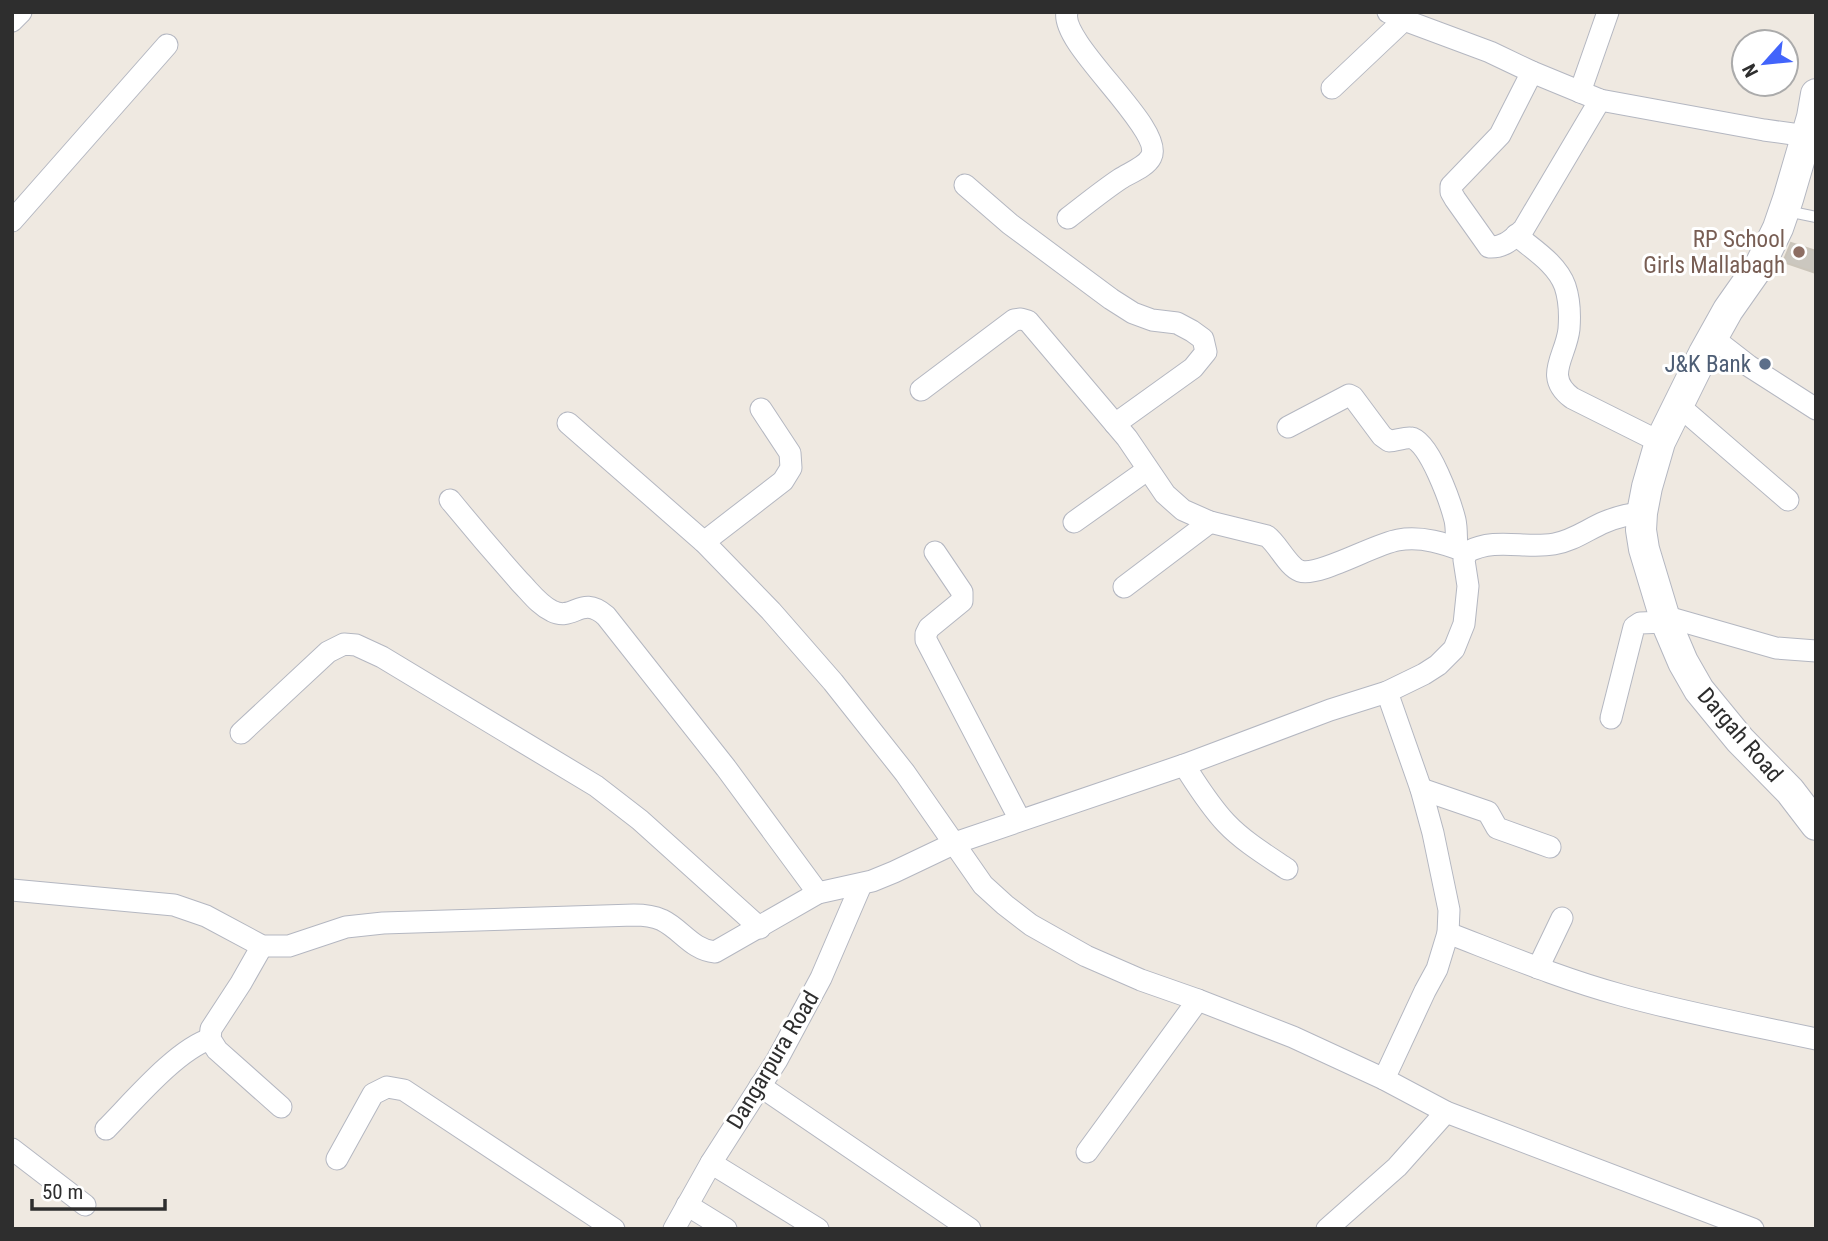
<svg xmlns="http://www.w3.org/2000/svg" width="1828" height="1241" font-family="'Roboto Condensed',sans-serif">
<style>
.building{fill:#cbc7bf;stroke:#cbc5ba;stroke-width:2}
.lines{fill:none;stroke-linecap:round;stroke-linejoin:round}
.lane-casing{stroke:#b4b7c1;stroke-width:12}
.street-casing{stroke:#b4b7c1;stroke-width:23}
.secondary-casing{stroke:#b4b7c1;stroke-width:32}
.lane{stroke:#fff;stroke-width:10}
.street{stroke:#fff;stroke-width:21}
.secondary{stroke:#fff;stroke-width:30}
.education-dot{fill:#8d6e63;stroke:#fff;stroke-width:2.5}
.service-dot{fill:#5c6f8a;stroke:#fff;stroke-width:2.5}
.labels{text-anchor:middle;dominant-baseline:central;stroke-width:6;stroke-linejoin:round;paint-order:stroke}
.education-label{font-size:23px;fill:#785e54;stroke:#fff;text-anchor:end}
.service-label{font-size:23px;fill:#4e5e75;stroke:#fff;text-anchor:end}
.street-label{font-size:23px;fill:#2e2e2e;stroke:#fff}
</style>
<rect width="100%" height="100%" fill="#efe9e1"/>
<polygon class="building" points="1791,243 1816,251 1816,273 1783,262"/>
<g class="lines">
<defs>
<polyline id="lane" points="1787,211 1816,217"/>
<g id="street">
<path d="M1067,12C1059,44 1166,129 1151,157C1146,167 1129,173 1120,179C1102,191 1085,205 1068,218"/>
<polyline points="1388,12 1404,20 1490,52 1532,72 1600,100 1764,130 1807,136"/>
<polyline points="12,21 21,12"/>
<path d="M1532,72L1500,135L1451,186V192L1455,199L1489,247C1504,248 1512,239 1523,230L1600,100"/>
<polyline points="1332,88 1404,20"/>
<polyline points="1580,92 1608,12"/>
<polyline points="965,185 1010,224 1111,299 1133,313 1152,320 1177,323 1192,331 1203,339 1206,352 1193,368 1115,424"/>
<polyline points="12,221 167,45"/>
<path d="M1516,235C1534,250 1557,264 1565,286C1569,298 1570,316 1569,329C1566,357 1543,376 1572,398L1660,442"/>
<polyline points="1713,338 1749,366 1816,409"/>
<path d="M921,390L1014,320L1021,319L1028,321L1127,438L1165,494L1183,510L1210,522L1267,536C1278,544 1288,567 1300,571C1319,577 1374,544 1398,540C1422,536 1444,543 1467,552"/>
<polyline points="1678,405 1788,500"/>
<polyline points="568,423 704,542 771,611 833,682 905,773 983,885 1005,905 1031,925 1086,956 1141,980 1198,1000 1293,1037 1384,1079 1446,1112 1753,1229"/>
<path d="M1288,427L1349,395L1353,397L1382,436L1389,441C1396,441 1405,437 1411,438C1429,440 1451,504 1455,520C1457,529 1456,539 1457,548"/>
<path d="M450,500C473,528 496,555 520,582C530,592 539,605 552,611C574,622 581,594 606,616L726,768L818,893"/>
<polyline points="1074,522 1147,470"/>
<polyline points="704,542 783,481 791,468 790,453 761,409"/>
<polyline points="935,552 962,592 962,601 929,628 926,634 926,640 1020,820"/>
<polyline points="1124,587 1210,522"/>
<polyline points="1664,616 1776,648 1816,651"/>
<polyline points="1611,718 1634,627 1640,623 1666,622"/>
<polyline points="241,733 328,652 344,644 356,645 382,657 596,786 640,820 760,928"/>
<path d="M1184,765C1197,785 1209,805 1226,823C1243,841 1266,855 1287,869"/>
<polyline points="1421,789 1488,812 1497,828 1550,847"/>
<path d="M12,890L174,905L206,916L262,946H289L346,927L383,923L634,915C643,915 653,916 662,920C681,929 692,950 715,952L818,893L872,881L894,872L955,843L1184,765L1330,710L1387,692L1424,674L1438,665L1454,649L1464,624L1468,586L1464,560L1467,552C1496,537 1524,549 1554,544C1573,541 1588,529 1605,522C1617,517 1629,514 1642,513"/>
<path d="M1448,933C1505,955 1562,979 1621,995C1685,1013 1751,1025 1816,1039"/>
<polyline points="262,946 241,983 211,1029 210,1039 217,1050 281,1107"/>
<polyline points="1538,968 1562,918"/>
<polyline points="1384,1079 1425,991 1437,969 1448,933 1449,910 1433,833 1421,789 1387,692"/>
<polyline points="760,1086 970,1229"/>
<path d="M106,1129C132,1103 176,1050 210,1039"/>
<polyline points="12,1149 85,1205"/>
<polyline points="1087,1152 1198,1000"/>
<polyline points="337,1159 373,1094 387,1087 404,1090 614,1229"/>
<polyline points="711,1163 818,1229"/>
<polyline points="687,1205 726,1229"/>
<polyline points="674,1229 711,1163 777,1060 821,978 861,885"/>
<polyline points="1327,1229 1397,1167 1446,1112"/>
</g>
<polyline id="secondary" points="1816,94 1812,117 1788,199 1778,228 1761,263 1728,310 1704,353 1660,442 1647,487 1642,513 1641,530 1644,549 1666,622 1683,662 1699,690 1740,740 1790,791 1816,825"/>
</defs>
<use href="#lane" class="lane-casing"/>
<use href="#street" class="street-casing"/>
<use href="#secondary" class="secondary-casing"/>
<use href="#lane" class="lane"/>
<use href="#street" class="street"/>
<use href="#secondary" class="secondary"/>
</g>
<circle class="education-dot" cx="1799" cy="252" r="7"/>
<circle class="service-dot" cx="1765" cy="364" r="7"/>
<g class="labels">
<g class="education-label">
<text x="1785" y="239">RP School<tspan x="1785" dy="26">Girls Mallabagh</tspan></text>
</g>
<g class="service-label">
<text x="1751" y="364">J&amp;K Bank</text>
</g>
<g class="street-label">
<text transform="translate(1740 735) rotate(49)">Dargah Road</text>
<text transform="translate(773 1060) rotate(-59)">Dangarpura Road</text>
</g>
</g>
<rect width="1828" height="1241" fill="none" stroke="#2e2e2e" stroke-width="28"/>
<g transform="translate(1765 63) rotate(243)"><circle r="33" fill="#ffffff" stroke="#ababab" stroke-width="2"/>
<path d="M0-5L12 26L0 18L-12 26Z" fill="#4264fb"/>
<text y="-10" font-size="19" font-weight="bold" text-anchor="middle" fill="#2e2e2e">N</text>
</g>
<path d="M32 1199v10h133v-10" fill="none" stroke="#2e2e2e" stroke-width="3.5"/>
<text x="42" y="1199" font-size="21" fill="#2e2e2e" stroke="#ffffff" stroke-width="5" paint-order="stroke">50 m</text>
</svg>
